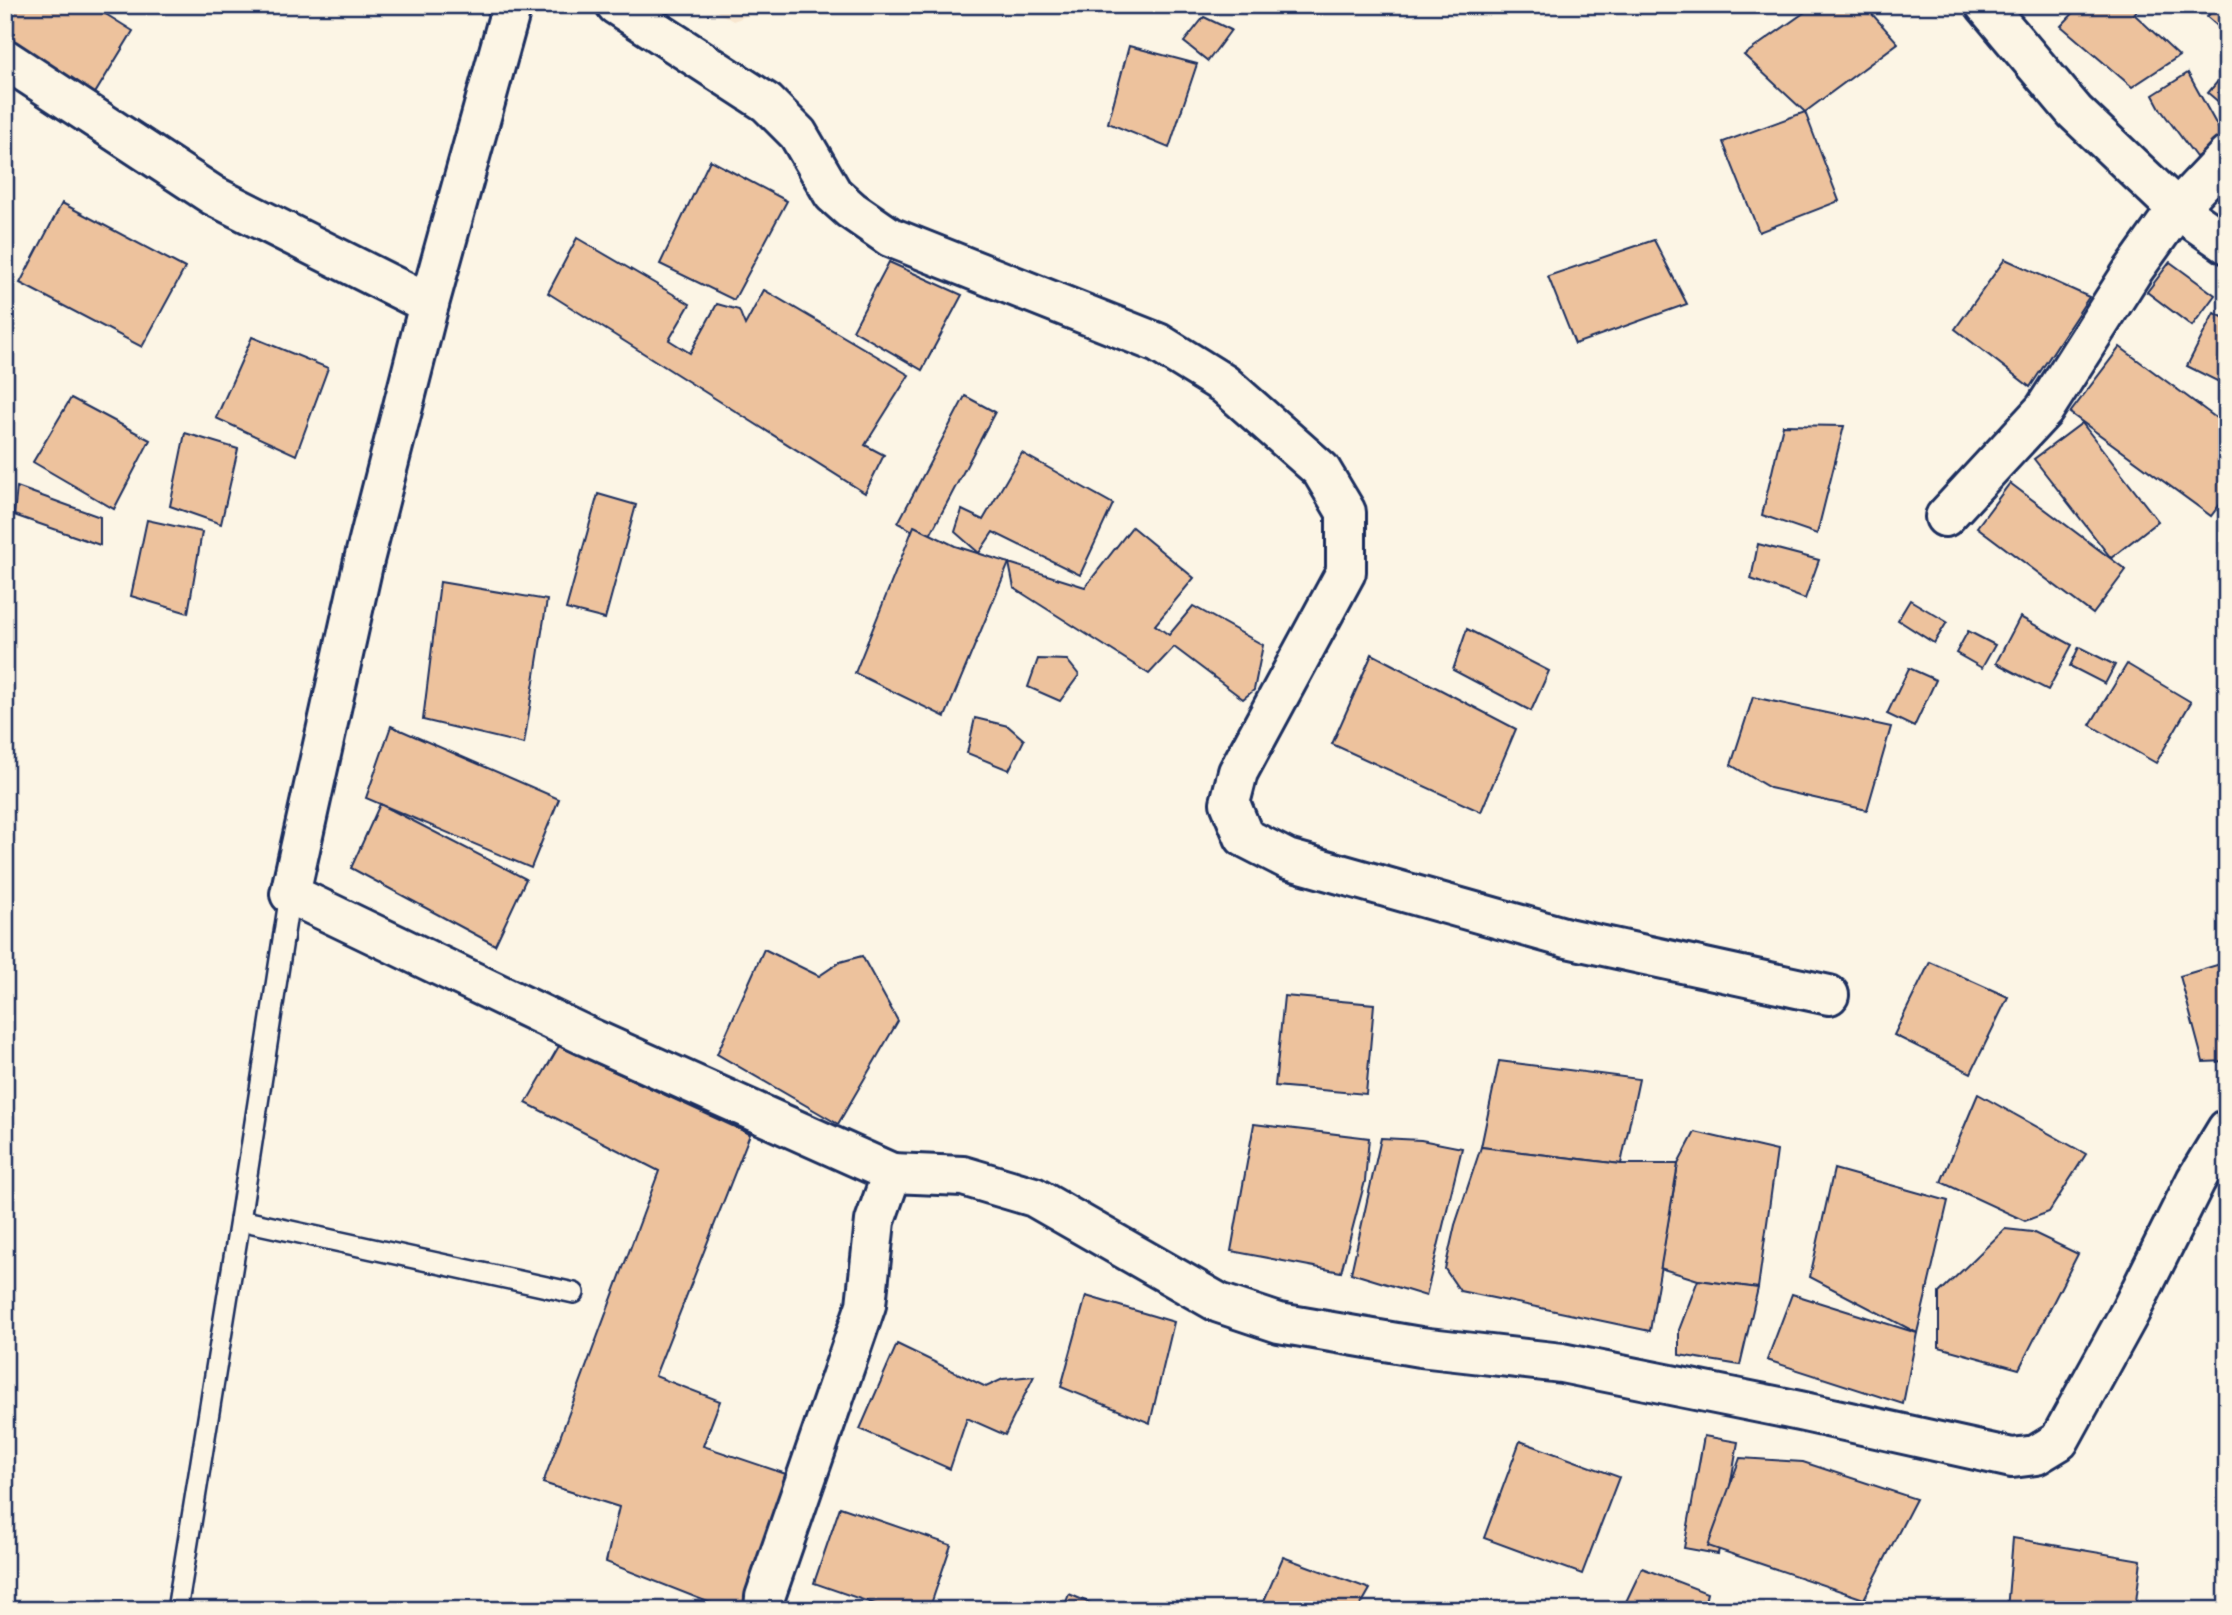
<svg xmlns="http://www.w3.org/2000/svg" width="2232" height="1615" font-family="'Playpen Sans',sans-serif">
<style>
.built{fill:#f8e6cf}
.building{fill:#edc29d;stroke:#1b2f5e;stroke-width:2}
.lines{fill:none;stroke-linecap:round;stroke-linejoin:round}
.service-casing{stroke:#1b2f5e;stroke-width:24}
.minor-casing{stroke:#1b2f5e;stroke-width:44}
.service{stroke:#fcf5e5;stroke-width:19}
.minor{stroke:#fcf5e5;stroke-width:38}
</style>
<rect width="100%" height="100%" fill="#fcf5e5"/>
<filter id="ink" filterUnits="userSpaceOnUse"><feTurbulence type="fractalNoise" baseFrequency=".0143" numOctaves="2"/><feDisplacementMap in="SourceGraphic" scale="14" xChannelSelector="R" yChannelSelector="G"/><feConvolveMatrix kernelMatrix="1 2 1 2 8 2 1 2 1" color-interpolation-filters="sRGB"/></filter>
<g filter="url(#ink)">
<polygon class="built" points="706,5 776,5 733,21"/>
<g class="building">
<polygon points="18,5 91,5 133,31 94,95 5,37 5,26"/>
<polygon points="1815,5 1864,5 1898,43 1805,112 1744,55"/>
<polygon points="2081,5 2142,5 2134,14 2179,56 2132,87 2061,26"/>
<polygon points="2217,5 2227,5 2227,34 2207,17"/>
<polygon points="1204,17 1231,30 1208,61 1184,42"/>
<polygon points="1129,46 1197,64 1169,148 1108,123"/>
<polygon points="2188,73 2225,140 2196,157 2161,110 2153,95"/>
<polygon points="2223,75 2227,78 2227,109 2208,93"/>
<polygon points="1805,112 1839,201 1759,232 1723,142"/>
<polygon points="710,160 787,201 734,300 660,264"/>
<polygon points="62,203 185,268 142,347 20,283"/>
<polygon points="577,238 690,304 669,340 690,353 717,304 739,310 745,325 764,290 909,375 865,445 884,455 865,493 548,293"/>
<polygon points="1654,240 1687,304 1575,344 1548,276"/>
<polygon points="2005,259 2089,297 2030,387 1955,329"/>
<polygon points="889,262 962,295 922,370 853,330"/>
<polygon points="2170,262 2215,295 2192,326 2147,292"/>
<polygon points="2214,313 2227,319 2227,386 2187,366"/>
<polygon points="252,337 328,368 296,455 216,418"/>
<polygon points="2120,347 2227,426 2227,495 2211,516 2070,413"/>
<polygon points="965,396 995,412 928,539 898,523"/>
<polygon points="71,398 150,440 114,509 33,462"/>
<polygon points="2082,423 2158,521 2111,558 2034,459"/>
<polygon points="1783,425 1844,426 1817,534 1762,515"/>
<polygon points="185,433 238,449 221,524 170,506"/>
<polygon points="1022,453 1113,504 1080,575 993,532 979,553 955,532 962,510 983,520"/>
<polygon points="2010,483 2126,570 2093,614 1977,527"/>
<polygon points="17,487 100,517 100,545 14,515"/>
<polygon points="598,494 636,505 605,619 566,609"/>
<polygon points="147,520 202,532 188,613 131,596"/>
<polygon points="914,526 955,546 1009,563 945,717 855,673"/>
<polygon points="1132,527 1194,578 1155,625 1169,635 1193,606 1263,645 1254,690 1243,699 1174,647 1149,674 1014,588 1009,563 1085,587"/>
<polygon points="1758,544 1819,560 1805,599 1751,579"/>
<polygon points="440,582 547,600 524,744 423,720"/>
<polygon points="1910,600 1947,622 1934,643 1898,620"/>
<polygon points="2020,617 2072,645 2048,690 1996,663"/>
<polygon points="1467,629 1549,671 1531,711 1453,670"/>
<polygon points="1968,631 1995,645 1982,668 1956,653"/>
<polygon points="2079,647 2115,665 2105,684 2070,666"/>
<polygon points="1372,654 1516,729 1481,812 1332,744"/>
<polygon points="1038,659 1067,660 1079,675 1060,701 1028,687"/>
<polygon points="2127,664 2191,702 2156,763 2090,725"/>
<polygon points="1909,668 1936,680 1914,727 1887,714"/>
<polygon points="1753,697 1891,727 1867,810 1770,788 1731,765"/>
<polygon points="975,718 1008,726 1024,740 1009,770 967,753"/>
<polygon points="391,726 559,799 531,868 366,798"/>
<polygon points="380,804 526,879 495,945 351,868"/>
<polygon points="764,949 819,976 840,962 862,956 898,1021 838,1124 717,1054"/>
<polygon points="1930,962 2008,997 1971,1073 1894,1035"/>
<polygon points="2227,962 2227,1061 2203,1062 2180,976"/>
<polygon points="1284,996 1374,1004 1366,1094 1275,1086"/>
<polygon points="559,1046 750,1134 655,1376 720,1401 703,1446 786,1474 746,1610 728,1610 606,1562 619,1507 543,1483 659,1171 526,1103"/>
<polygon points="1499,1061 1639,1079 1621,1164 1481,1147"/>
<polygon points="1978,1094 2086,1154 2049,1212 2025,1221 1941,1182"/>
<polygon points="1254,1124 1369,1138 1365,1181 1341,1272 1231,1251"/>
<polygon points="1695,1132 1777,1151 1758,1288 1698,1280 1660,1268 1678,1164"/>
<polygon points="1381,1138 1421,1140 1462,1148 1426,1296 1351,1273"/>
<polygon points="1481,1147 1621,1164 1678,1164 1650,1331 1460,1291 1445,1269 1455,1225"/>
<polygon points="1834,1169 1948,1201 1917,1333 1810,1277"/>
<polygon points="2005,1229 2032,1232 2078,1254 2019,1369 1939,1347 1939,1293"/>
<polygon points="1698,1280 1758,1288 1740,1365 1679,1355 1679,1330"/>
<polygon points="1792,1294 1917,1333 1903,1404 1767,1360"/>
<polygon points="1086,1296 1174,1322 1150,1423 1061,1387"/>
<polygon points="897,1344 986,1387 1003,1379 1034,1376 1005,1435 967,1418 950,1469 860,1429"/>
<polygon points="1704,1436 1738,1442 1718,1554 1684,1548"/>
<polygon points="1520,1441 1619,1477 1582,1574 1484,1538"/>
<polygon points="1740,1458 1803,1462 1916,1499 1864,1599 1708,1546"/>
<polygon points="840,1507 951,1545 929,1610 892,1610 814,1583"/>
<polygon points="2013,1538 2141,1560 2135,1610 2007,1610"/>
<polygon points="1283,1557 1370,1589 1358,1610 1260,1610"/>
<polygon points="1642,1568 1707,1593 1703,1610 1622,1610"/>
<polygon points="1069,1594 1106,1610 1063,1610"/>
</g>
<g class="lines">
<defs>
<g id="service">
<polyline points="240,1220 574,1293"/>
<polyline points="177,1610 240,1220 290,894"/>
</g>
<g id="minor">
<polyline points="512,5 429,304 364,560 290,894 586,1036 892,1173 875,1221 866,1305 765,1597 764,1610"/>
<polyline points="616,5 767,103 798,134 833,194 851,210 890,237 1158,343 1224,384 1321,470 1346,512 1346,572 1238,772 1230,803 1244,837 1287,859 1567,938 1829,995"/>
<polyline points="1985,5 2075,112 2177,209 2227,244"/>
<polyline points="5,59 214,196 429,304"/>
<polyline points="1945,517 2044,410 2132,272 2177,209 2227,156"/>
<polyline points="892,1173 963,1176 1034,1197 1219,1303 1279,1323 1420,1347 1562,1363 1800,1411 2012,1458 2036,1455 2059,1441 2130,1312 2196,1180 2227,1129"/>
</g>
</defs>
<use href="#service" class="service-casing"/>
<use href="#minor" class="minor-casing"/>
<use href="#service" class="service"/>
<use href="#minor" class="minor"/>
</g>
</g>
<rect width="2232" height="1615" fill="none" stroke="#fcf5e5" stroke-width="28"/>
<rect x="14" y="14" width="2204" height="1587" fill="none" stroke="#1b2f5e" stroke-width="2.5" filter="url(#ink)"/>
</svg>
